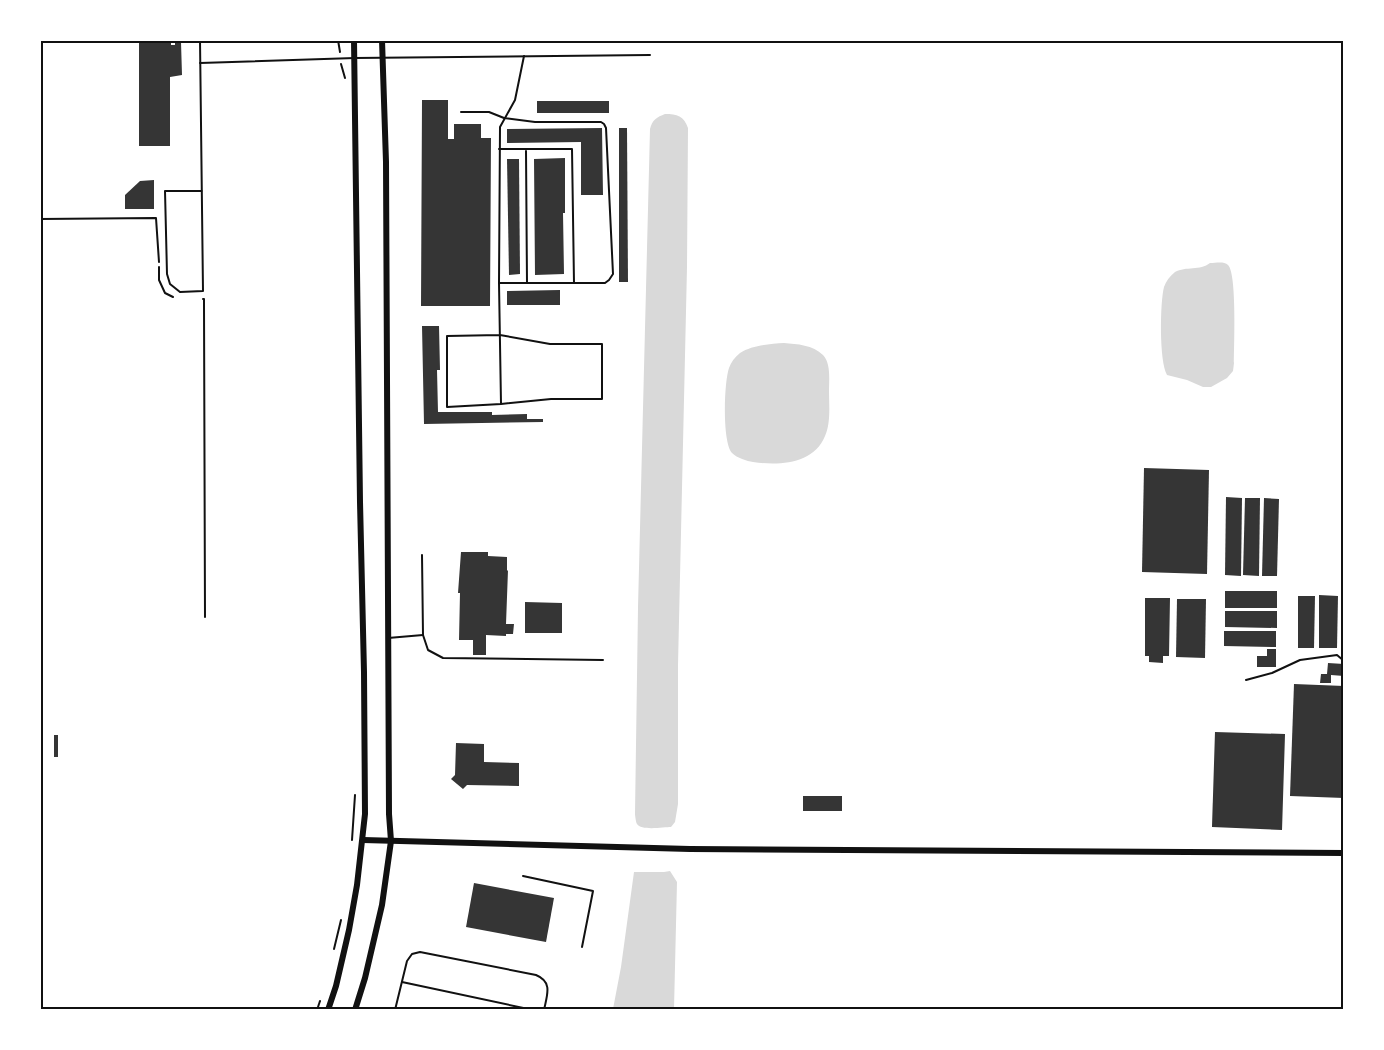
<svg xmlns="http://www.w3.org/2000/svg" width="1384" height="1050" font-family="Rubik,sans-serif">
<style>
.water{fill:#d9d9d9}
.building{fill:#353535}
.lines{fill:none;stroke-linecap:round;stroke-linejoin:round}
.path{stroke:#111;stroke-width:2}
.service{stroke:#111;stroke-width:2}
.tertiary{stroke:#111;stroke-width:6}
.neatline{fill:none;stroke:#111;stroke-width:2}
</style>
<rect width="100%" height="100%" fill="#fff"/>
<g class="water">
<path d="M665,114C677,114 684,116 688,128L687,267L678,665V804L675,822L671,827C664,827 641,831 637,824C636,823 635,815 635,814L638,608L650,129C652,120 657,117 665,114Z"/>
<path d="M1210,263C1216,263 1224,261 1228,265C1237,273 1234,348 1234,363L1233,371L1227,378L1211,387H1203L1187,380L1167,375C1159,361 1160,302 1164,287C1166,281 1170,276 1175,272C1186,266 1200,271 1210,263Z"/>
<path d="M784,343C797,344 813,345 823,355C831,363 829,380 829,391C829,404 831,423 825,436C814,464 779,466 753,462C747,461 737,458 732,453C722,442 724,382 729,368C731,362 735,357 740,353C752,345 770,344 784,343Z"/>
<polygon points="670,871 677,882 674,1009 613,1009 621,967 634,872 664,872"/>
</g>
<g class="building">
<polygon points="139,40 171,40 171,45 175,45 175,42 181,42 182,75 170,77 170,146 139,146"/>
<polygon points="422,100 448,100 448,139 454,139 454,124 481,124 481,138 491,138 490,306 421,306"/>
<rect x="537" y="101" width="72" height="12"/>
<polygon points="602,128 603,195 581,195 581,142 507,143 507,129"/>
<polygon points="619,128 627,128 628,282 619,282"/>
<polygon points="565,158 565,213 563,213 564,274 535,275 534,159"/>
<polygon points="507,159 519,159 520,274 509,275"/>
<polygon points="154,180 154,209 125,209 125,195 140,181"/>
<polygon points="560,290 560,305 507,305 507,291"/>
<polygon points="422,326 439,326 440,370 437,370 438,412 492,412 492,415 527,414 527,419 543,419 543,422 424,424"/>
<polygon points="1144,468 1209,470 1207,574 1142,572"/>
<polygon points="1226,497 1242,498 1241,576 1225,575"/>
<polygon points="1245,498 1260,498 1259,576 1243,575"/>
<polygon points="1264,498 1279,499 1277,576 1262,576"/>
<polygon points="461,552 488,552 488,556 507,557 507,571 508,570 506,624 514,624 513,634 506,634 506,636 486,635 486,655 473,655 473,640 459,640 460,593 458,593"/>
<rect x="1225" y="591" width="52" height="17"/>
<polygon points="1319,595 1338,596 1337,648 1319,648"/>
<polygon points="1298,596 1315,596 1314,648 1298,648"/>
<polygon points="1145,598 1170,598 1169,656 1163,656 1163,663 1149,662 1149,656 1145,656"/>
<polygon points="1177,599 1206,599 1205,658 1176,657"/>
<polygon points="525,602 562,603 562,633 525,633"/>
<polygon points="1225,611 1277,611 1277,628 1225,627"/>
<polygon points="1224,631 1276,631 1276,647 1224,646"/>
<polygon points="1267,649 1276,649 1276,667 1257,667 1257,656 1267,656"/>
<polygon points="1328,663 1344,664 1344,676 1331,675 1331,683 1320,683 1321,674 1327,674"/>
<polygon points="1294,684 1344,686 1344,798 1290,796"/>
<polygon points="1215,732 1285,734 1282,830 1212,827"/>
<rect x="54" y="735" width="4" height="22"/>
<polygon points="456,743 484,744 484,762 519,763 519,786 467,785 463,789 451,779 455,775"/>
<rect x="803" y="796" width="39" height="15"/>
<polygon points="474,883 554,898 546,942 466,927"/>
</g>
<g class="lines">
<g class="path">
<polyline points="338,40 340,52"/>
<polyline points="341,64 345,78"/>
<polyline points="40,219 156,218 159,262"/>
<polyline points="159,267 159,280 165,293 173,297"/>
<polyline points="203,299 204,299 204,304 205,617"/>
<polyline points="352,840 355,795"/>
<polyline points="334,949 341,920"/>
<polyline points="317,1010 320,1001"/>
</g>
<g class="service">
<polyline points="200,40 203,291 180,292 170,284 167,274 165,191 202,191"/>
<polyline points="200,63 355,58 650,55"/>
<polyline points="461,112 489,112 504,118 535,122 601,122 604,124 606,128 613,274 609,280 605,283 499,283 500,127 515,100 524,56"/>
<polyline points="499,149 572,149 574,283"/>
<polyline points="526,151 527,283"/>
<polyline points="499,283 501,404 551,399 602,399 602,344 550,344 500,335 447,336 447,407 501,404"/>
<polyline points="422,555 423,635 428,650 443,658 603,660"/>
<polyline points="388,638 423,635"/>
<polyline points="1246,680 1272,673 1300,660 1337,655 1344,661"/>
<polyline points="523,876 593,891 582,947"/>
<polyline points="402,982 533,1010"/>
<path d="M395,1010L407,961L412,954L420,952L536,975C553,982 547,995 544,1010"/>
</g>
<g class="tertiary">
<polyline points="363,840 690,849 1344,853"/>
<polyline points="328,1010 336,986 349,930 357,885 365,814 364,672 360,502 354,40"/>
<polyline points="355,1010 365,978 382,905 391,841 389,814 386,162 382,40"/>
</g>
</g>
<rect width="1384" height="1050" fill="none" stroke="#ffffff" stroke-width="84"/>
<rect x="42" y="42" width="1300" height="966" class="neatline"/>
</svg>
